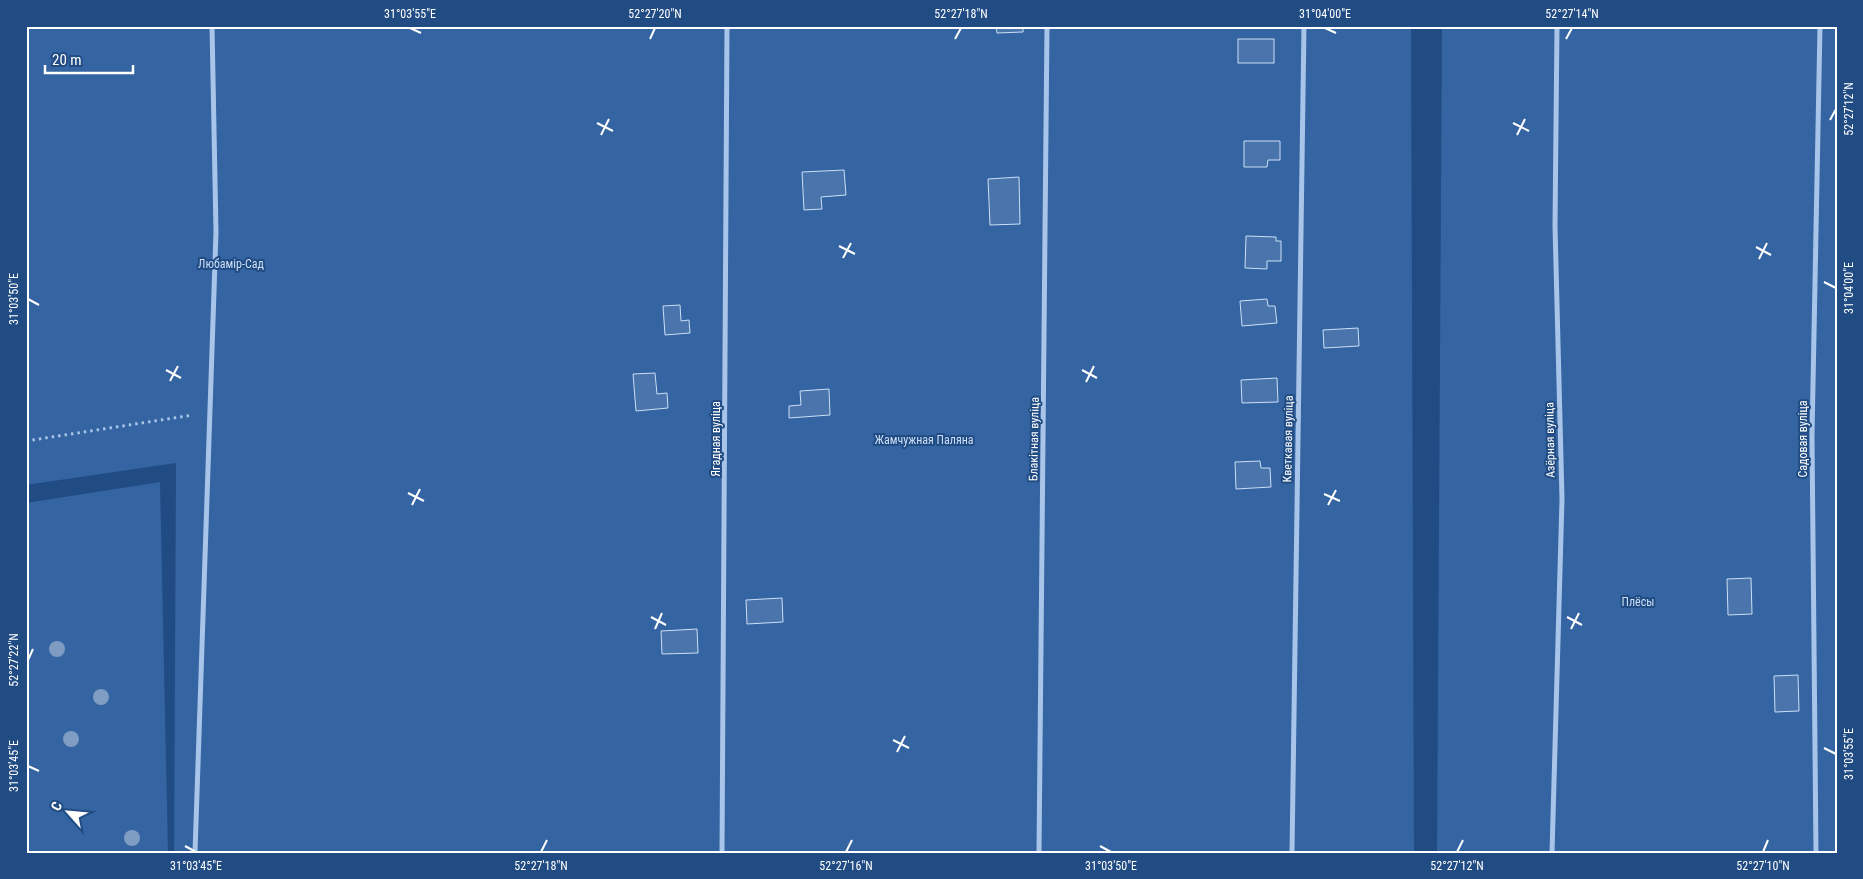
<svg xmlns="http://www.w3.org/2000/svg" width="1863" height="879" font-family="'Roboto Condensed',sans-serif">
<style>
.green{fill:#3464a1}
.building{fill:#4974ac;stroke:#ccdff7}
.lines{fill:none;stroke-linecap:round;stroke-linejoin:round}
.path{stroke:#a8c5e9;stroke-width:3;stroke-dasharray:2.5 4;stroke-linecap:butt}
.minor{stroke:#a8c5e9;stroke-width:5}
.tree{fill:#7f9cc3}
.ticks{fill:none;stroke:#fff;stroke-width:2}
.labels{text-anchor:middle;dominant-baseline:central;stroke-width:4;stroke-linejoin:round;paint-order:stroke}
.park-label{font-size:12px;fill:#ccdff7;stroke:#204b83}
.street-label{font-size:12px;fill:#fff;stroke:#204b83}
.neatline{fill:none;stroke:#fff;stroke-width:2}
.ticks-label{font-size:12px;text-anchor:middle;fill:#fff}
</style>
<rect width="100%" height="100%" fill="#204b83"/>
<g class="green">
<polygon points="26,26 1411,26 1414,853 174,853 176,463 26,485"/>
<polygon points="1442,26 1837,26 1837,853 1437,853"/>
<polygon points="160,482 168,853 26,853 26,503"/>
</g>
<g class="building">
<polygon points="996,26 1023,26 1023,32 997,33"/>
<rect x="1238" y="39" width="36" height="24"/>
<polygon points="1244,141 1280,141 1280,160 1268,160 1267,167 1244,167"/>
<polygon points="844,170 846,195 821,197 822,209 804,210 802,172"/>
<polygon points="1019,177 1020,224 990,225 988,179"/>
<polygon points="1246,236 1276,237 1276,241 1281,241 1281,261 1267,261 1267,269 1245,268"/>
<polygon points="1267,299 1268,306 1275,306 1277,323 1242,326 1240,301"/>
<polygon points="680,305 681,321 689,320 690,333 665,335 663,306"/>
<polygon points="1358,328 1359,346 1324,348 1323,330"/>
<polygon points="655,373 657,394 667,393 668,408 636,411 633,374"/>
<polygon points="1277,378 1278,402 1242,403 1241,380"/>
<polygon points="829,389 830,415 789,418 789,406 801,405 800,391"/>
<polygon points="1260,461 1261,468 1270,468 1271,487 1236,489 1235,462"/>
<polygon points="1751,578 1752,614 1728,615 1727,579"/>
<polygon points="782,598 783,622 747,624 746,600"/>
<polygon points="697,629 698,653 662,654 661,631"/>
<polygon points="1798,675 1799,711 1775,712 1774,676"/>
</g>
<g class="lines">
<polyline class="path" points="26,441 193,415"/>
<g class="minor">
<polyline points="195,853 216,232 212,26"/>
<polyline points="722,853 727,26"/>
<polyline points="1039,853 1047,26"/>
<polyline points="1292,853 1304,26"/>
<polyline points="1552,853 1562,499 1555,226 1557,26"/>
<polyline points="1816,853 1812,436 1820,26"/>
</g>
</g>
<g class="tree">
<circle cx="57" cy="649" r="8"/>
<circle cx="101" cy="697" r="8"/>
<circle cx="71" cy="739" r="8"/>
<circle cx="132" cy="838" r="8"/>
</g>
<path class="ticks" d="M410,28L421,33M1325,28L1336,33M650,39L655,28M955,39L961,28M1566,39L1572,28M1830,120L1836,109M597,123L613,131M1513,123L1529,131M601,135L609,119M1517,135L1525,119M839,246L855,254M1756,247L1771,255M843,258L851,243M1759,259L1767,243M1824,282L1836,288M28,299L39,305M166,370L181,378M1082,370L1097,378M170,381L178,366M1086,382L1094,366M408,493L424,501M1324,494L1340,501M412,505L420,489M1328,505L1336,490M651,617L666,625M1567,617L1582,625M655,629L662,613M1571,629L1579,613M28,660L33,649M893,740L909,748M1824,748L1836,754M897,752L905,736M28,766L39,771M185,846L196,852M1100,846L1111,852M541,852L547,840M846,852L852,840M1457,852L1463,840M1763,852L1768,840"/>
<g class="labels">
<g class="park-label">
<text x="231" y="264">Любамір-Сад</text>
<text x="924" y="440">Жамчужная Паляна</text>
<text x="1638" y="602">Плёсы</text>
</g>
<g class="street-label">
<text transform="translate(716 439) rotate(-90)">Ягадная вуліца</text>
<text transform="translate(1034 439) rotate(-89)">Блакітная вуліца</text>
<text transform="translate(1288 439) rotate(-89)">Кветкавая вуліца</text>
<text transform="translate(1803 439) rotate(-90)">Садовая вуліца</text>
<text transform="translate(1550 440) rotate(-91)">Азёрная вуліца</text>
</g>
</g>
<rect width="1863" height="879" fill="none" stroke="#204b83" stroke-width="55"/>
<g transform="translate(68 812) rotate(297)" stroke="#204b83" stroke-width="4" paint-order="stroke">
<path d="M0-4L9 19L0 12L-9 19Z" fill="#ffffff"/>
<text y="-8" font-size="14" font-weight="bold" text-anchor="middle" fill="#ffffff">С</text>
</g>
<path d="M45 65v8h88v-8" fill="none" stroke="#ffffff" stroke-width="2.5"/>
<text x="52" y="65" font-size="15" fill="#ffffff" stroke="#204b83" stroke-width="4" paint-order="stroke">20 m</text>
<rect x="28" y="28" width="1808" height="824" class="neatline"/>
<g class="ticks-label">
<text x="410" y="18">31°03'55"E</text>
<text x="655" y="18">52°27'20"N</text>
<text x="961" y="18">52°27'18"N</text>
<text x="1325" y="18">31°04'00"E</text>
<text x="1572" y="18">52°27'14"N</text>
<text transform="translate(1849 109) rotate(-90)" y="4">52°27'12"N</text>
<text transform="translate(1849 288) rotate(-90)" y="4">31°04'00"E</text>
<text transform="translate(14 299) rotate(-90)" y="4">31°03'50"E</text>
<text transform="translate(14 660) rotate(-90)" y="4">52°27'22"N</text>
<text transform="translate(1849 754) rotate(-90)" y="4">31°03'55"E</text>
<text transform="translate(14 766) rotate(-90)" y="4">31°03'45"E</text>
<text x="196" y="870">31°03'45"E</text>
<text x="541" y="870">52°27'18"N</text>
<text x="846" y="870">52°27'16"N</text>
<text x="1111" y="870">31°03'50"E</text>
<text x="1457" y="870">52°27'12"N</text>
<text x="1763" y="870">52°27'10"N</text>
</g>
</svg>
